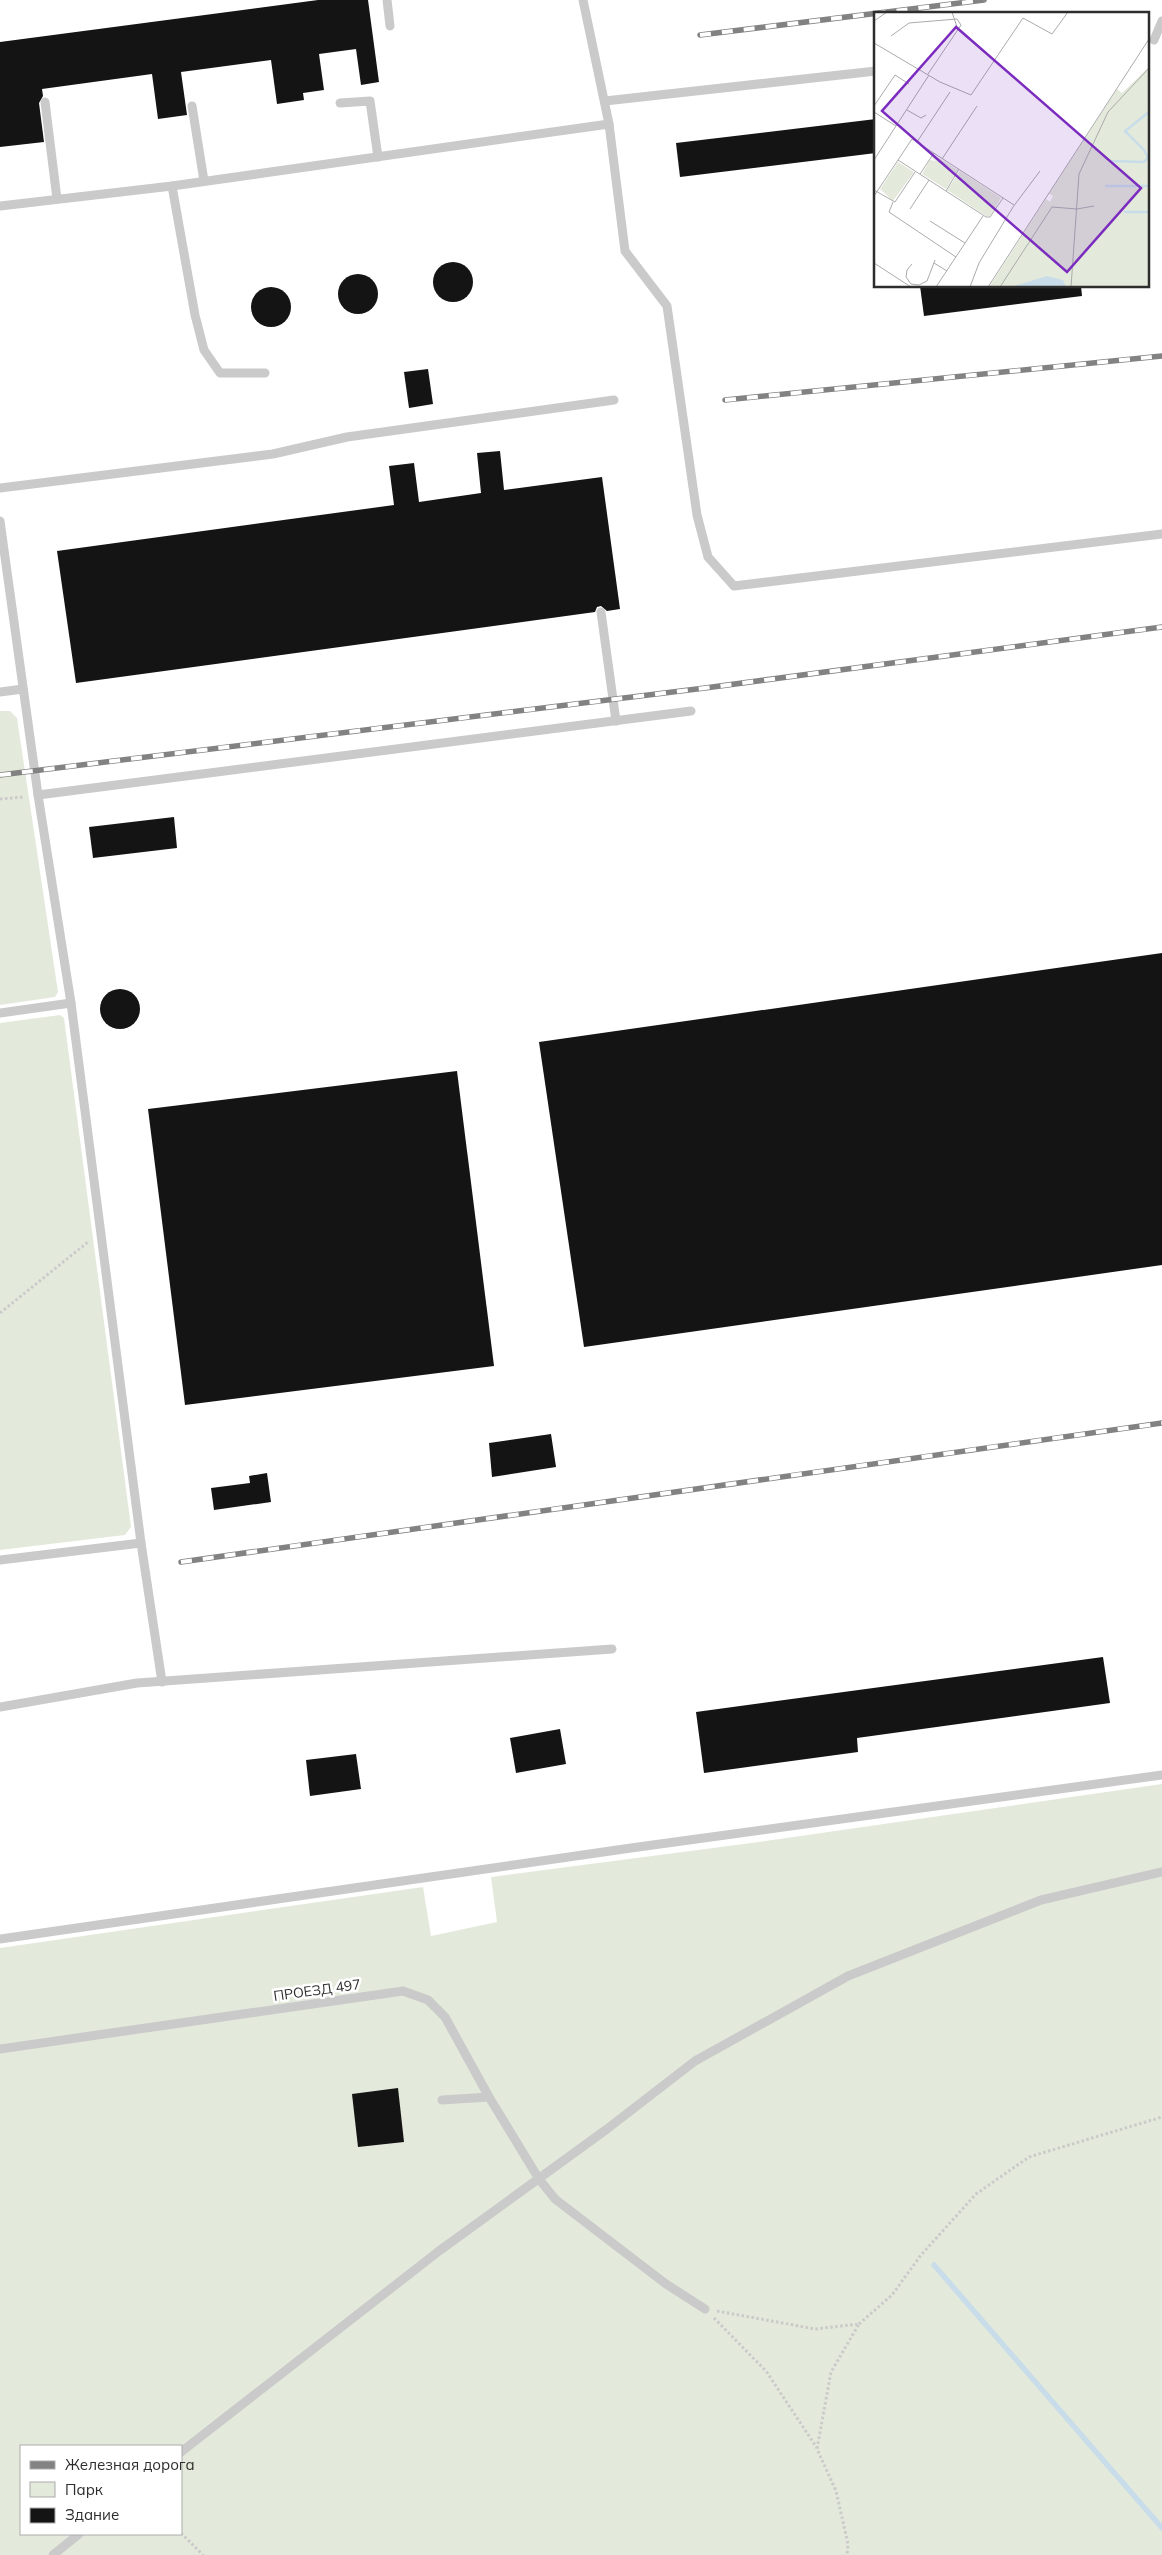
<svg xmlns="http://www.w3.org/2000/svg" width="1162" height="2555" font-family="Mulish,sans-serif">
<style>
.green{fill:#e3eadb;fill-rule:evenodd}
.lines{fill:none;stroke-linecap:round;stroke-linejoin:round}
.stream{stroke:#c8dde9;stroke-width:5.5}
.building{fill:#141414}
.path{stroke:#cacaca;stroke-width:3;stroke-dasharray:2.5 2.5;stroke-linecap:butt}
.service{stroke:#cacaca;stroke-width:9}
.rail-casing{stroke:#828282;stroke-width:5.5}
.rail{stroke:#fff;stroke-width:4;stroke-dasharray:11;stroke-linecap:butt}
.labels{text-anchor:middle;dominant-baseline:central;stroke-width:5;stroke-linejoin:round;paint-order:stroke}
.street-label{font-size:14px;fill:#2d2d2d;stroke:#fff}
.inset-river{fill:none;stroke:#c8dde9;stroke-width:2.5}
.inset-road{fill:none;stroke:#ababab;stroke-width:1}
.view{fill:#7b2cbf;fill-opacity:0.15;stroke:#7b2cbf;stroke-width:2.5}
.inset-edge{fill:none;stroke:#2d2d2d;stroke-width:2.5}
</style>
<rect width="100%" height="100%" fill="#fff"/>
<g class="green">
<polygon points="0,711 10,711 17,718 58,992 55,997 0,1005"/>
<polygon points="60,1015 64,1018 131,1527 125,1535 0,1550 0,1023"/>
<path d="M1162,1784V2555H0V1948L423,1887L431,1936L497,1922L491,1877L744,1844ZM21,2446H181V2534H21Z"/>
</g>
<g class="lines">
<polyline class="stream" points="934,2265 1162,2528"/>
</g>
<g class="building">
<polygon points="318,0 368,0 379,82 361,85 356,49 319,54 324,90 303,93 304,100 277,104 271,60 181,72 187,115 158,119 152,74 42,89 43,96 39,103 44,142 0,147 0,42"/>
<polygon points="876,119 876,153 680,177 676,143"/>
<circle cx="453" cy="282" r="20"/>
<circle cx="358" cy="294" r="20"/>
<polygon points="920,286 1081,286 1082,296 924,316"/>
<circle cx="271" cy="307" r="20"/>
<polygon points="428,369 433,404 409,408 404,372"/>
<polygon points="500,451 504,490 602,477 620,609 607,611 601,606 597,607 595,612 76,683 57,551 394,505 389,466 414,463 419,502 481,493 477,453"/>
<polygon points="174,817 177,848 93,858 89,827"/>
<polygon points="1162,953 1162,1265 584,1347 539,1042"/>
<circle cx="120" cy="1009" r="20"/>
<polygon points="457,1071 494,1366 185,1405 148,1109"/>
<polygon points="551,1434 556,1467 492,1477 489,1443"/>
<polygon points="267,1473 271,1502 214,1510 211,1488 250,1483 249,1476"/>
<polygon points="1103,1657 1110,1703 857,1738 858,1752 704,1773 696,1712"/>
<polygon points="560,1729 566,1764 516,1773 510,1738"/>
<polygon points="356,1754 361,1789 310,1796 306,1760"/>
<polygon points="398,2088 404,2142 358,2147 352,2094"/>
</g>
<g class="lines">
<g class="path">
<polyline points="0,799 24,797"/>
<polyline points="0,1313 88,1242"/>
<polyline points="717,2311 815,2329 859,2324 831,2372 817,2449 836,2491 848,2544 847,2555"/>
<polyline points="714,2318 766,2371 817,2448"/>
<polyline points="859,2324 892,2295 921,2255 976,2194 1029,2157 1162,2117"/>
<polyline points="181,2533 203,2555"/>
</g>
<g class="service">
<polyline points="387,0 390,26"/>
<polyline points="583,0 609,124 625,251 667,306 697,515 708,557 734,586 1162,534"/>
<polyline points="1154,40 1162,21"/>
<polyline points="605,101 876,71"/>
<polyline points="45,102 57,199"/>
<polyline points="340,103 370,101 378,157"/>
<polyline points="192,106 204,181"/>
<polyline points="172,186 195,315 204,350 220,373 265,373"/>
<polyline points="0,206 172,186 609,124"/>
<polyline points="0,488 273,454 347,437 614,400"/>
<polyline points="0,521 38,795 71,1003 141,1543 162,1682"/>
<polyline points="601,612 616,721"/>
<polyline points="0,692 23,689"/>
<polyline points="38,795 691,711"/>
<polyline points="0,1013 71,1003"/>
<polyline points="0,1560 141,1543"/>
<polyline points="0,1707 137,1683 612,1649"/>
<polyline points="0,1939 631,1848 1162,1775"/>
<polyline points="0,2049 403,1991 428,2000 445,2017 489,2097 539,2179 555,2199 666,2284 705,2309"/>
<polyline points="442,2100 489,2097"/>
<polyline points="181,2452 439,2251 607,2129 695,2061 848,1976 1041,1900 1162,1872"/>
<polyline points="53,2555 79,2534"/>
</g>
<defs>
<g id="rail">
<polyline points="700,35 984,0"/>
<polyline points="725,400 1162,356"/>
<polyline points="0,775 705,688 1162,627"/>
<polyline points="181,1562 1162,1423"/>
</g>
</defs>
<use href="#rail" class="rail-casing"/>
<use href="#rail" class="rail"/>
</g>
<g class="labels">
<g class="street-label">
<text transform="translate(317 1990) rotate(-8)">ПРОЕЗД 497</text>
</g>
</g>
<g transform="translate(874 12)">
<rect width="275" height="275" fill="#fff"/>
<path d="M275,55V275H115L172,187L176,190L179,184L175,182L243,77L248,81ZM60,143L84,158L72,177L48,162L56,148L62,149L58,146ZM24,150L40,160L19,189L6,177ZM86,159L127,186L116,204H112L73,178Z" fill="#e3eadb"/>
<path d="M173,264L189,268L192,275H137Z" fill="#c8dde9"/>
<path class="inset-river" d="M275,100L251,119L270,138L275,148M236,149L270,150L274,146M231,174H275M250,200H275"/>
<path class="inset-road" d="M78,0L84,18M0,9L13,0M17,24L35,11L83,7L87,13L54,62M0,31L66,70L97,83L149,6L178,22L194,0M0,94L21,63L35,72M33,98L47,106L52,103M0,100L22,114M43,130L76,80M68,147L103,94M0,148L55,63M24,148L112,205H116L129,186M46,162L60,141M0,178L21,190L41,160M72,179L85,157M0,184L38,127L140,193M19,190L15,200L82,245M36,197L55,168M56,209L91,231M0,251L37,275M60,251L73,259M38,252L33,258L32,265L37,272L45,273L53,269L61,248M62,275L109,204M96,275L105,251L139,195L166,159M114,275L275,27M126,275L178,195L203,197L220,194M197,275L205,162L234,100L275,56"/>
<path class="view" d="M82,15L267,176L193,260L8,99Z"/>
<rect width="275" height="275" class="inset-edge"/>
</g>
<rect x="20" y="2445" width="162" height="90" fill="#ffffff" stroke="#ababab"/>
<rect x="30" y="2461" width="25" height="8" fill="#828282" stroke="#ababab"/>
<text x="65" y="2470" font-size="15" fill="#2d2d2d">Железная дорога</text>
<rect x="30" y="2482" width="25" height="15" fill="#e3eadb" stroke="#ababab"/>
<text x="65" y="2495" font-size="15" fill="#2d2d2d">Парк</text>
<rect x="30" y="2508" width="25" height="15" fill="#141414" stroke="#ababab"/>
<text x="65" y="2520" font-size="15" fill="#2d2d2d">Здание</text>
</svg>
